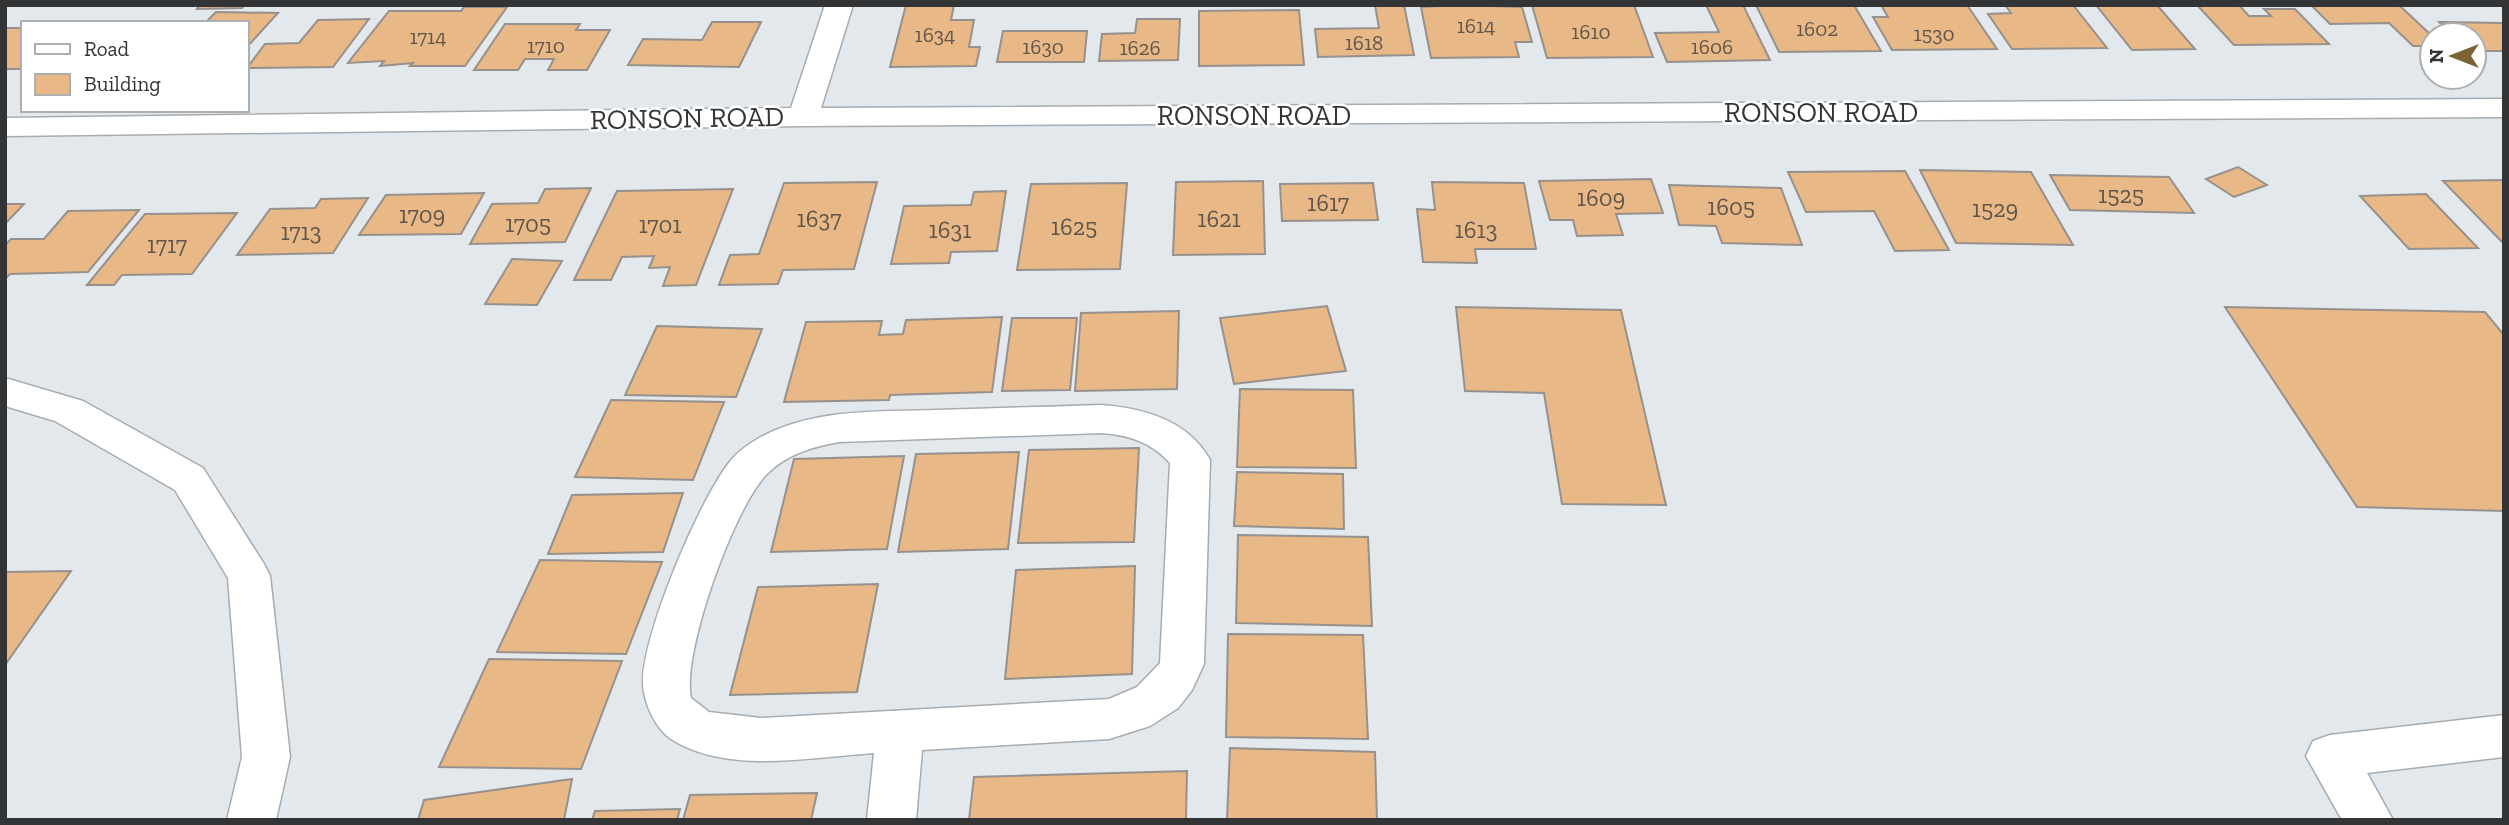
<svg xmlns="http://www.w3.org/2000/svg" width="2509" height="825" font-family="'Zilla Slab',serif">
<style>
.building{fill:#e8b887;stroke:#96918c;stroke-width:2}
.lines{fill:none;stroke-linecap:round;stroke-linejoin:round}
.minor-casing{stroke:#a6acb0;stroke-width:3}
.minor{fill:#fff;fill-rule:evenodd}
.labels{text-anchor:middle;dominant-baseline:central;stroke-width:5;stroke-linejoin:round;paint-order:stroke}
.far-number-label{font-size:21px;fill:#60554a}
.number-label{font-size:24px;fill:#60554a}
.street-label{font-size:28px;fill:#323436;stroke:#fff}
</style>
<rect width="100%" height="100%" fill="#e3e8ed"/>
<g class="building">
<polygon points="200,5 244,5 242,8 197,9"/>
<polygon points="906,5 954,5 951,20 974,20 969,47 980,47 976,66 890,67"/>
<polygon points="1375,5 1404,5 1414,55 1318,57 1315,29 1379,28"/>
<polygon points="1460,5 1522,7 1532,42 1515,42 1519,57 1431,58 1421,7"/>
<polygon points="1532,5 1634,5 1653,57 1547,58"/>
<polygon points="1706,5 1743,5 1770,60 1667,62 1655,33 1719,32"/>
<polygon points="1756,5 1854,5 1881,51 1779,52"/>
<polygon points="1881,5 1967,5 1997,49 1892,50 1873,17 1888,17"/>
<polygon points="2005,5 2073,5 2107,48 2012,49 1988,14 2011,13"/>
<polygon points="2096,5 2157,5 2195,49 2132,50"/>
<polygon points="2197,5 2239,5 2249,16 2271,16 2264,9 2295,9 2329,44 2234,45"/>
<polygon points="2311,5 2399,5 2432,36 2432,46 2413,46 2389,23 2330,24"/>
<polygon points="464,7 507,7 465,66 410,66 413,63 380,66 384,61 348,63 389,11 461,11"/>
<polygon points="1299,10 1304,65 1199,66 1199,11"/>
<polygon points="216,12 278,13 247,47 247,23 205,23"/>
<polygon points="369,19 333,67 247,68 265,44 299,43 318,20"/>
<polygon points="1137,19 1180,19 1178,60 1099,61 1102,34 1135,33"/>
<polygon points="712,22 761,22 739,67 628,65 643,39 702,40"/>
<polygon points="2439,22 2504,23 2504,51 2474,51 2474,35 2452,35"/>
<polygon points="505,24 580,24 576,30 610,30 587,70 548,70 554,59 525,59 518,70 474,70"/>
<rect x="5" y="28" width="18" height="41"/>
<polygon points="1003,31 1087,31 1084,62 997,62"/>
<polygon points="2238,167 2267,185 2234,197 2206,179"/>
<polygon points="1920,170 2031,172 2073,245 1956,243"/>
<polygon points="1905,171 1949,250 1895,251 1874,211 1806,212 1788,172"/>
<polygon points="2050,175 2169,177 2194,213 2070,210"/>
<polygon points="1651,179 1663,213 1616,214 1623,235 1577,236 1573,220 1550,220 1539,181"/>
<polygon points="2502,180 2504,182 2504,244 2443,181"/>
<polygon points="1263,181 1265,254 1173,255 1176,182"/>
<polygon points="877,182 854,269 783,270 778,284 719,285 730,255 759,254 784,183"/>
<polygon points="1432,182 1524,183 1536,249 1475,249 1477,263 1423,262 1417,209 1435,210"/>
<polygon points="1127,183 1120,269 1017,270 1031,184"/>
<polygon points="1373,183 1378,220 1282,221 1280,184"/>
<polygon points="1669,185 1781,188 1802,245 1722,243 1716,226 1679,225"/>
<polygon points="591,188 565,242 470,244 492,204 538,203 545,189"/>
<polygon points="733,189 696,285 663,286 670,267 649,268 654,256 622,257 611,280 574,280 617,191"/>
<polygon points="1006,191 997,251 951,252 949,263 891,264 904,206 971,205 974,192"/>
<polygon points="484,193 461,234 359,235 386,195"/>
<polygon points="2426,194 2478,248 2409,249 2360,196"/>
<polygon points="368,198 333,253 237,255 270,209 315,208 321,199"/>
<polygon points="5,204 24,204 5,224"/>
<polygon points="139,210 88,272 10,274 5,279 5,245 11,239 44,239 68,211"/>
<polygon points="237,213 192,274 122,275 114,285 87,285 145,214"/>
<polygon points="512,259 562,261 537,305 485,304"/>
<polygon points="1327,306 1346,371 1234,384 1220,318"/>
<polygon points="1456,307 1621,310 1666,505 1562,504 1544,393 1465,391"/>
<polygon points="2225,307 2485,312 2504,335 2504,511 2357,507"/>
<polygon points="1179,311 1177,389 1075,391 1081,313"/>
<polygon points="1002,317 992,392 890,395 889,400 784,402 806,322 882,321 879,335 903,334 906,320"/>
<polygon points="1012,318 1077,318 1070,390 1002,391"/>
<polygon points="657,326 762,329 736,397 625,395"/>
<polygon points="1240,389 1353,390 1356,468 1237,467"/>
<polygon points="611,400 724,402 693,480 575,477"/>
<polygon points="1139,448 1134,542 1018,543 1029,450"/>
<polygon points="1019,452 1008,549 898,552 916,454"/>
<polygon points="904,456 887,549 771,552 794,459"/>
<polygon points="1237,472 1343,474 1344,529 1234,526"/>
<polygon points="683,493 663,552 548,554 572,495"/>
<polygon points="1238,535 1368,537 1372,626 1236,623"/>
<polygon points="540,560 662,562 626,654 497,652"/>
<polygon points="1135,566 1132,674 1005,679 1016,570"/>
<polygon points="71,571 5,665 5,572"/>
<polygon points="878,584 857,692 730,695 758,587"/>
<polygon points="1228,634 1363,635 1368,739 1226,737"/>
<polygon points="489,659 622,661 581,769 439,767"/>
<polygon points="1230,748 1375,752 1377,820 1227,820"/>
<polygon points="1187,771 1186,820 969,820 974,777"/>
<polygon points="572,779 564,820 418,820 424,800"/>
<polygon points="817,793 811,820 683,820 690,795"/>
<polygon points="680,809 677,820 592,820 595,811"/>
</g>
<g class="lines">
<defs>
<g id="minor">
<polygon points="825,5 853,5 821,108 2504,99 2504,117 803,126 5,136 5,118 791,108"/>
<polygon points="5,378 83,401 203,468 264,564 270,576 290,757 276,820 227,820 242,757 228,578 175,490 55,421 5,406"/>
<path d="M1101,405C1144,408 1188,420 1210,460L1204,664L1192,690L1178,708L1150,726L1109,739L922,750L916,820H867L874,753C812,757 727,775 671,739C655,728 644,703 643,684C641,637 701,495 732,459C740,450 750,443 761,437C815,408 878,412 937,410C992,408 1046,407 1101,405ZM1101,433C1129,435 1151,442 1170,463L1160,663L1137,687L1109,699L761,718L709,712L691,698C681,654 735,505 767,474C787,454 812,447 839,442Z"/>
<polygon points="2504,715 2504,757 2367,773 2393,820 2342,820 2306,756 2313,741 2330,735"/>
</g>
</defs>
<use href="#minor" class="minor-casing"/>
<use href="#minor" class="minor"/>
</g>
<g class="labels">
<g class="far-number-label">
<text x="1476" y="25">1614</text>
<text x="1817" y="28">1602</text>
<text x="1591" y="31">1610</text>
<text x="1934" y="33">1530</text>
<text x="935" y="34">1634</text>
<text x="428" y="36">1714</text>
<text x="1364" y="42">1618</text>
<text x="546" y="45">1710</text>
<text x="1043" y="46">1630</text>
<text x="1712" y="46">1606</text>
<text x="1140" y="47">1626</text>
</g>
<g class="number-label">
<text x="2121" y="194">1525</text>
<text x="1601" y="197">1609</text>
<text x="1328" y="202">1617</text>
<text x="1731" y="206">1605</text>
<text x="1995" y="208">1529</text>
<text x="422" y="214">1709</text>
<text x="819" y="218">1637</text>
<text x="1219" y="218">1621</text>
<text x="528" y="223">1705</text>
<text x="660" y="224">1701</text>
<text x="1074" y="226">1625</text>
<text x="950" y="229">1631</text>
<text x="1476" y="229">1613</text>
<text x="301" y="231">1713</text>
<text x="167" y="244">1717</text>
</g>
<g class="street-label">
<text x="1821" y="112">RONSON ROAD</text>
<text x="1254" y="115">RONSON ROAD</text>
<text transform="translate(687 118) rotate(-1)">RONSON ROAD</text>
</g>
</g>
<rect width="2509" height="825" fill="none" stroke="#323436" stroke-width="14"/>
<rect x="21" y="21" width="228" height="91" fill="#ffffff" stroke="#adaeaf" stroke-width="2"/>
<rect x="35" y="44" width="35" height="10" fill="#ffffff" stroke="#adaeaf" stroke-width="2"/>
<text x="84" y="56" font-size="21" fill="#323436">Road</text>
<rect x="35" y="74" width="35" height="21" fill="#e8b887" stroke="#adaeaf" stroke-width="2"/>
<text x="84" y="91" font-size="21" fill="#323436">Building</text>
<g transform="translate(2453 56) rotate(270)"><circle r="33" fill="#ffffff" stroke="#adaeaf" stroke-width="2"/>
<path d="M0-5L12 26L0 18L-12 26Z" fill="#796433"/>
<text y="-10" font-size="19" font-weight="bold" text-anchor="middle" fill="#323436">N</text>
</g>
</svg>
